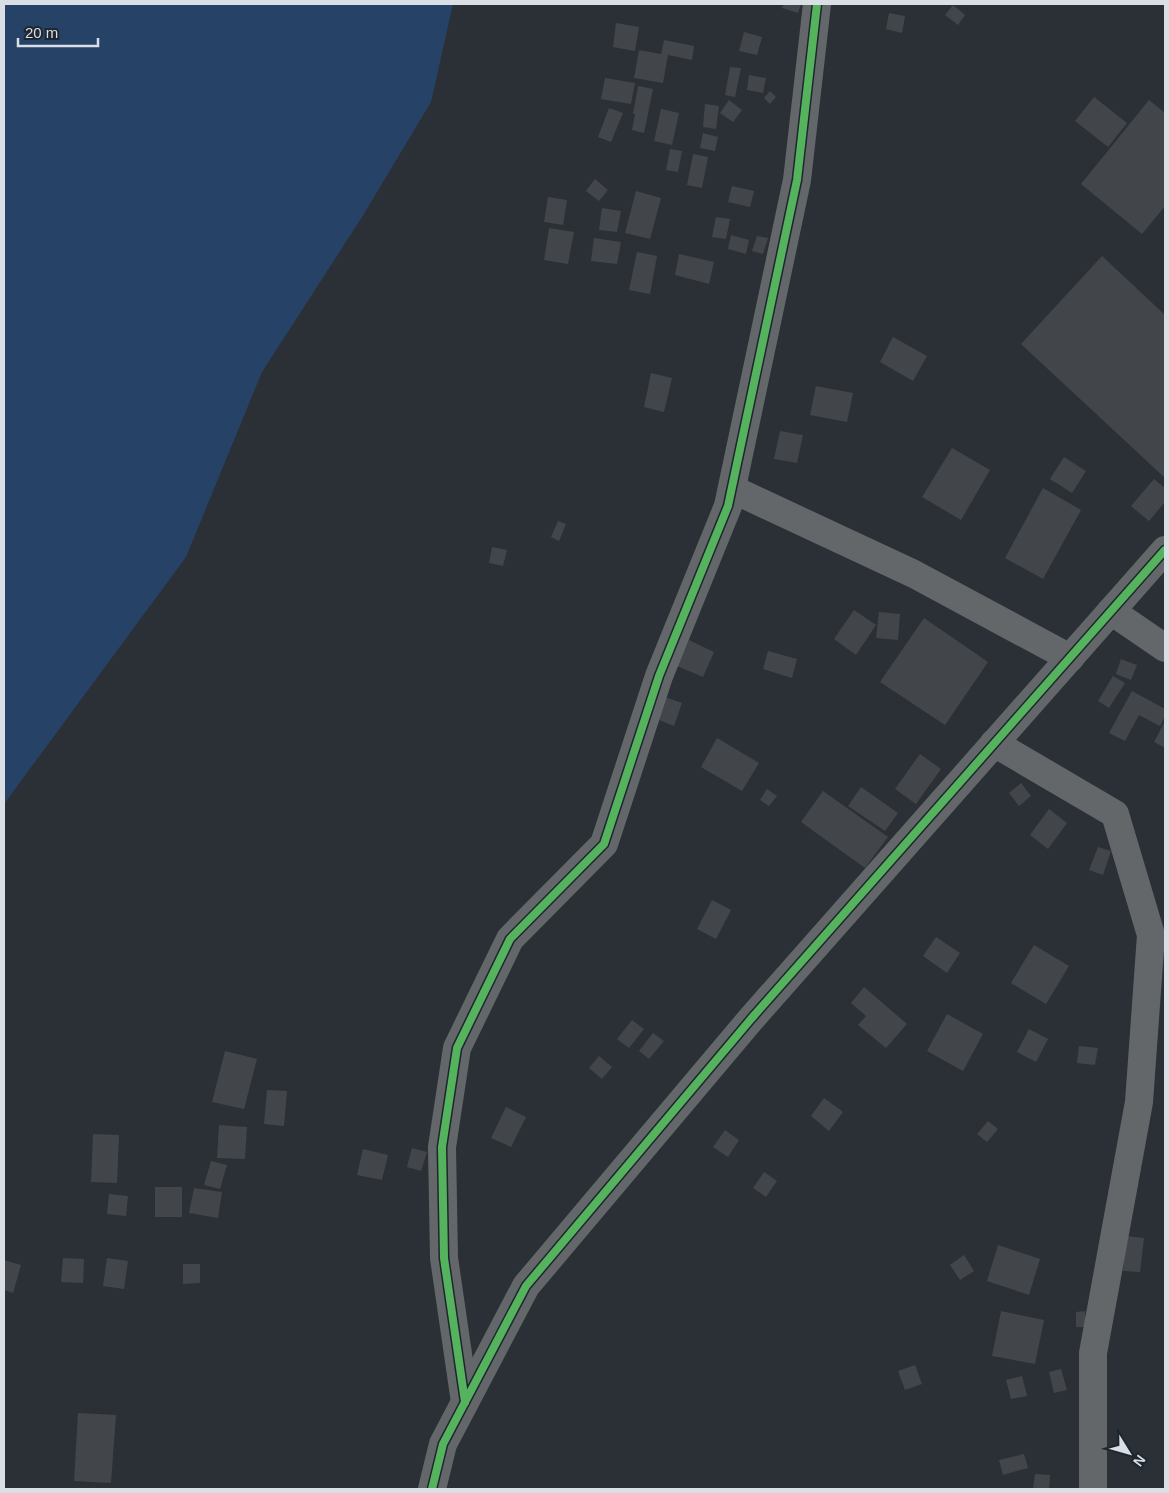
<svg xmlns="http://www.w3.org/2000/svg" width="1169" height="1493" font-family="Helvetica,sans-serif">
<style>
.green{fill:#264266}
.building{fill:#42464a}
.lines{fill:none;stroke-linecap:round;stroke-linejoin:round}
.minor{stroke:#64676a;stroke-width:28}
.cycleway-casing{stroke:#1e2630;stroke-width:11}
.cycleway{stroke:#56b35d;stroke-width:8}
</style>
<rect width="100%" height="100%" fill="#2b3036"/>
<polygon class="green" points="4,4 453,4 431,102 362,217 262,372 186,557 4,804"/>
<g class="building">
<polygon points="784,4 801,4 798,13 782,8"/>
<polygon points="953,5 965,15 958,25 945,15"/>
<polygon points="889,13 905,16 902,33 886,29"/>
<polygon points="616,23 639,27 635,51 613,47"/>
<polygon points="744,32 762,37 757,55 739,51"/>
<polygon points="664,40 694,46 692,60 668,55 663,83 634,78 639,50 661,54"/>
<polygon points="730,67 741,68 735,97 725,95"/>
<polygon points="749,75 766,78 763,93 747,90"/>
<polygon points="605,78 635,83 631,104 601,99"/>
<polygon points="638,86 653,89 644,133 632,130 635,114 633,114"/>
<polygon points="770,91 776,97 770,104 764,98"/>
<polygon points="1094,97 1127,123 1108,147 1075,121"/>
<polygon points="729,100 742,110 733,122 720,113"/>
<polygon points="1149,100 1165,113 1165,206 1142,234 1081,184"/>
<polygon points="705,104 719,106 716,129 703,127"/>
<polygon points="609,108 623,113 611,142 598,137"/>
<polygon points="661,109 679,113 672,145 654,141"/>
<polygon points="703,133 718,137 715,151 700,148"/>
<polygon points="670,149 682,151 678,172 666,170"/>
<polygon points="693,154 708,157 702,188 687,185"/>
<polygon points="595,179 608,190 599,201 586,191"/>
<polygon points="732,186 754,191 750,207 728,202"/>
<polygon points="636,191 661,198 650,239 625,233"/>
<polygon points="548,197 567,200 563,225 544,222"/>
<polygon points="602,208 621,211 617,232 599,230"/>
<polygon points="716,217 730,219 726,239 712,237"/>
<polygon points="549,228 574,232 568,264 544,260"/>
<polygon points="731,235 749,240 746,254 728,249"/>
<polygon points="757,236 768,238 763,254 752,251"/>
<polygon points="594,238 621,242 617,264 591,261"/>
<polygon points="637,252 657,256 650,294 629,290"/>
<polygon points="679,254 714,262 709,284 675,275"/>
<polygon points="1102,256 1165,315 1165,478 1021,344"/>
<polygon points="893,337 927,356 913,381 880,362"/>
<polygon points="651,373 672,378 664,412 644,407"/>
<polygon points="816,386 853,393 847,422 810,415"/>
<polygon points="780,431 803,435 797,463 774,459"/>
<polygon points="952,448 990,470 961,520 922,497"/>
<polygon points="1064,457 1086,471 1072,493 1050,479"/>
<polygon points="1154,479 1165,488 1165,502 1149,521 1131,506"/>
<polygon points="1043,488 1081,510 1043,579 1005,558"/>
<polygon points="558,521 566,524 559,541 551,537"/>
<polygon points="492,547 507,550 503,566 489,563"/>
<polygon points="854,610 876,625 856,655 834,639"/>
<polygon points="879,612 900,614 898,640 876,638"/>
<polygon points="924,618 988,662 945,725 880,682"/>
<polygon points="689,640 714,652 703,677 677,666"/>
<polygon points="768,651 797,659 792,678 763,669"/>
<polygon points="1121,659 1137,665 1131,680 1116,674"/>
<polygon points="1113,676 1125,683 1109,708 1098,701"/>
<polygon points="1132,691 1165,709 1165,716 1160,726 1139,715 1125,741 1109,733"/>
<polygon points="662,696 682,703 674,726 654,718"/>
<polygon points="1165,721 1165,748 1154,742"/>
<polygon points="717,738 759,763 742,791 701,767"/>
<polygon points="920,754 941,769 916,804 895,789"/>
<polygon points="1021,783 1031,796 1019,806 1009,793"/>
<polygon points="861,787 898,813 885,831 848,806"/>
<polygon points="767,789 777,796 769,806 760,800"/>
<polygon points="823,791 888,837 865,868 801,822"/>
<polygon points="1049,809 1067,823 1048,849 1030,835"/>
<polygon points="1098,847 1111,851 1103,875 1089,870"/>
<polygon points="712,900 731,910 716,939 697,929"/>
<polygon points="936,937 960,953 947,973 923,956"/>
<polygon points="1034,945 1069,966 1046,1004 1011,983"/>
<polygon points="864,987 907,1024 886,1048 858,1025 866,1016 851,1003"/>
<polygon points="947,1014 983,1034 963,1071 927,1051"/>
<polygon points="632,1020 644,1029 629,1048 617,1039"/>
<polygon points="1029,1029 1048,1039 1036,1062 1017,1052"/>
<polygon points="653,1033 664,1041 649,1059 639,1051"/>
<polygon points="1079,1046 1098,1048 1095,1065 1077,1063"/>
<polygon points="225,1051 257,1059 244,1109 212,1102"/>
<polygon points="599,1056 612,1067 602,1079 589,1068"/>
<polygon points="267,1090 287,1091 284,1126 264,1124"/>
<polygon points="824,1098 843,1112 829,1131 811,1116"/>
<polygon points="506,1107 526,1117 511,1147 491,1138"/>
<polygon points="988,1121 998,1129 987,1142 977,1134"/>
<polygon points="219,1125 247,1127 245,1159 217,1158"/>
<polygon points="725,1130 739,1140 728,1157 713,1147"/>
<polygon points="93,1134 119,1135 117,1183 91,1182"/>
<polygon points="412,1148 427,1152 421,1171 407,1167"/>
<polygon points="363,1149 388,1155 382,1180 357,1175"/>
<polygon points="211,1161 227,1165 220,1189 204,1185"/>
<polygon points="764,1172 777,1181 766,1197 753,1188"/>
<rect x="155" y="1187" width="27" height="30"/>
<polygon points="194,1188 222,1192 218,1218 189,1213"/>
<polygon points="109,1194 128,1196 126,1216 107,1214"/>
<polygon points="1126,1236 1144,1238 1140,1272 1123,1271"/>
<polygon points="998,1245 1040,1259 1029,1295 987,1281"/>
<polygon points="964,1255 974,1271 960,1280 950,1265"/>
<polygon points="63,1258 84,1259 83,1283 61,1282"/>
<polygon points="107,1258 128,1261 124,1289 103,1286"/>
<polygon points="4,1260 21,1265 13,1293 4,1290"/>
<polygon points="183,1264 200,1264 200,1283 183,1284"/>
<polygon points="1001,1311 1044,1320 1035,1364 992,1356"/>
<polygon points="1085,1311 1086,1327 1076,1327 1076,1312"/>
<polygon points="915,1365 922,1384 905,1390 898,1371"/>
<polygon points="1061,1369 1067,1390 1054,1393 1049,1372"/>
<polygon points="1022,1376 1027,1396 1011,1399 1006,1380"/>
<polygon points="78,1413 116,1415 111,1483 74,1481"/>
<polygon points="1024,1454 1028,1468 1003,1475 999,1460"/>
<polygon points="1035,1474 1050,1475 1049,1489 1033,1489"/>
</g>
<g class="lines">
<g class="minor">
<polyline points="732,489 914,574 1070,658"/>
<polyline points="1111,611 1165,648"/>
<polyline points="994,743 1115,814 1151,935 1139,1102 1093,1353 1093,1489"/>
<polyline points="465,1402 444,1258 442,1147 457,1048 510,939 604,844 659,676 728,506 797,180 817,4"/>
<polyline points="432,1489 443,1444 526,1286 751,1019 1165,550"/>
</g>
<defs>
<g id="cycleway">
<polyline points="465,1402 444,1258 442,1147 457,1048 510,939 604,844 659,676 728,506 797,180 817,4"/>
<polyline points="432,1489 443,1444 526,1286 751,1019 1165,550"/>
</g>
</defs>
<use href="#cycleway" class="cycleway-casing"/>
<use href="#cycleway" class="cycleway"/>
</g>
<rect width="1169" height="1493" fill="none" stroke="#dadfe6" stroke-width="10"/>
<g transform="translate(1129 1453) rotate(127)" stroke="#1e2630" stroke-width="4" paint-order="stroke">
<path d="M0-4L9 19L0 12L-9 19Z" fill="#dadfe6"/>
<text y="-8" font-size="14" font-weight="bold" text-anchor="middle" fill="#dadfe6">N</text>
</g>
<path d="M18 38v8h80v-8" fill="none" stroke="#dadfe6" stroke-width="2.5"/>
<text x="25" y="38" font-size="15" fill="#dadfe6" stroke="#1e2630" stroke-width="4" paint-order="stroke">20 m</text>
</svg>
